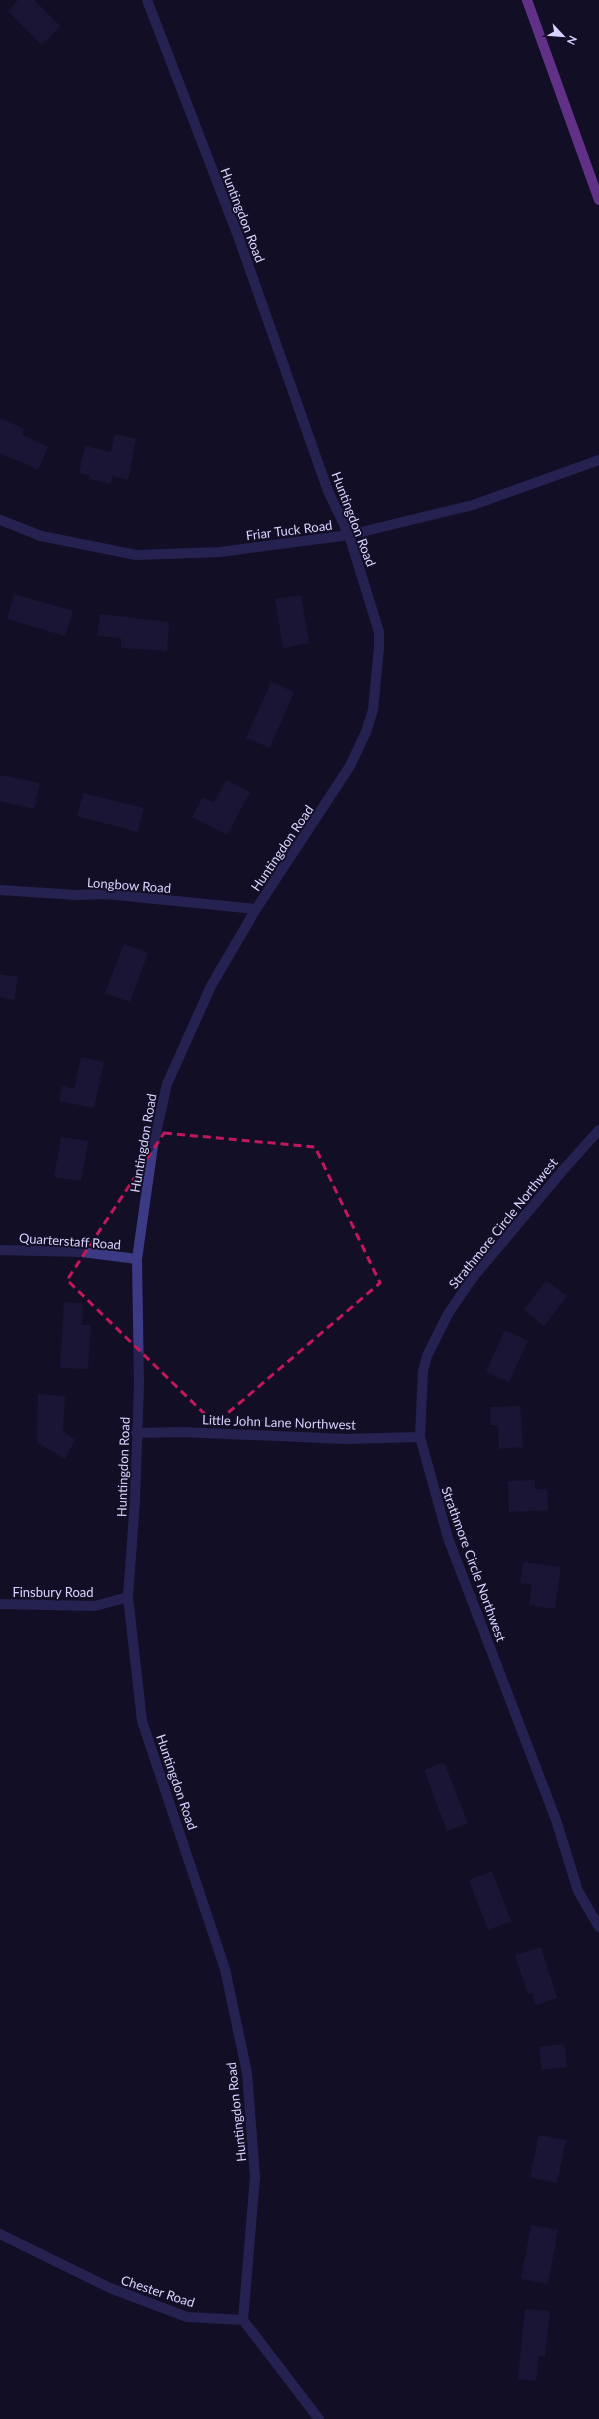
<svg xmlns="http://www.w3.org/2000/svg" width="599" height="2419" font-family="Lato,sans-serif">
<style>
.building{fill:#241b47}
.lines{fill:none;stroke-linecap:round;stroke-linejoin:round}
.minor{stroke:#3d3a85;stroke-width:10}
.major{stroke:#c25bff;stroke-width:10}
.marked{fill:none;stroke:#c2185b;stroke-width:3;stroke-dasharray:8 5;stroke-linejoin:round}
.labels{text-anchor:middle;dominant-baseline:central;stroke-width:4;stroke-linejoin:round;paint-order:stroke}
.street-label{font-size:13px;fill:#d9d4ff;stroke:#130f26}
</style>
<rect width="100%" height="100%" fill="#130f26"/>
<g class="building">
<polygon points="18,0 34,0 60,26 42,45 8,11"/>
<polygon points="0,418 24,429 22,435 48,447 38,470 0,453"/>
<polygon points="115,434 136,439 128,480 112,476 111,484 89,479 90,475 79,473 85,446 111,452"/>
<polygon points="14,594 73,611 65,636 7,619"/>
<polygon points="301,595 309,643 283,648 275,599"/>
<polygon points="100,614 169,622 167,651 121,648 121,638 97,636"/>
<polygon points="271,682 294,692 270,748 246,738"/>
<polygon points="0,775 40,783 34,809 0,801"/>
<polygon points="226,780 250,792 227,835 192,817 202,797 214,803"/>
<polygon points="83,793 144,808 138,832 77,816"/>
<polygon points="124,944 148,953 130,1002 105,993"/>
<polygon points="0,974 18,977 14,1000 0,997"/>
<polygon points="81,1057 104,1062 94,1108 59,1101 62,1086 74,1089"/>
<polygon points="61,1137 88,1141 81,1181 54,1177"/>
<polygon points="546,1280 567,1296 544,1326 524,1310"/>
<polygon points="64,1302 83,1303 82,1325 91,1325 88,1369 60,1368"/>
<polygon points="505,1330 528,1341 509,1382 486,1372"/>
<polygon points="38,1394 65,1396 63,1431 75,1440 65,1459 37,1442"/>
<polygon points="520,1406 523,1447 499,1449 498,1425 491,1425 490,1407"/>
<polygon points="535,1480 535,1489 547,1489 548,1510 509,1512 508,1481"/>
<polygon points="523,1562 561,1567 555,1609 529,1605 532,1585 520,1583"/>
<polygon points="444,1762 468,1823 447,1831 424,1770"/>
<polygon points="492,1871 511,1921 488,1930 469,1880"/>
<polygon points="541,1947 557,1998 536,2005 532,1993 528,1994 515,1955"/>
<polygon points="564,2044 567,2067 542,2070 539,2047"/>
<polygon points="539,2135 566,2140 557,2183 530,2177"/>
<polygon points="531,2225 558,2230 548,2284 521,2279"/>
<polygon points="525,2309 550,2311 545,2356 539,2356 536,2381 518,2379"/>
</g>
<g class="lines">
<g class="minor">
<polyline points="147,0 238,236 328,491 349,535 379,632 379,647 373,710 366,732 350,766 256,909 211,986 167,1084 153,1146 137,1259 139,1384 135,1500 128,1597 142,1721 225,1969 247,2073 255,2177 243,2320"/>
<polyline points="0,520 41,536 136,555 220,552 349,535 473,505 599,460"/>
<polyline points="0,890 77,895 106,894 256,909"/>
<polyline points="599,1130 564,1169 474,1276 448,1314 427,1356 423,1371 420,1437 448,1538 556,1820 578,1891 599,1927"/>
<polyline points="0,1250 82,1252 137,1259"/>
<polyline points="136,1433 182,1432 346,1439 420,1437"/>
<polyline points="0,1604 95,1606 128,1597"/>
<polyline points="0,2234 110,2288 187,2317 243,2320 319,2419"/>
</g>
<polyline class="major" points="527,0 599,200"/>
</g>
<path d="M0 0H599V2419H0ZM164,1133L315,1147L380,1283L215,1424L67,1280Z" fill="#130f26" fill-opacity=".55" fill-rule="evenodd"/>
<path class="marked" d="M164,1133L315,1147L380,1283L215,1424L67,1280Z"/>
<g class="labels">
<g class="street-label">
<text transform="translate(243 215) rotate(69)">Huntingdon Road</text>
<text transform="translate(354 519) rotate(69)">Huntingdon Road</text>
<text transform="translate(289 530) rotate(-7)">Friar Tuck Road</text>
<text transform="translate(282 848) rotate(-56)">Huntingdon Road</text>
<text transform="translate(129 885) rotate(4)">Longbow Road</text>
<text transform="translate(143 1143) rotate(-80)">Huntingdon Road</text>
<text transform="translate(503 1223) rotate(-51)">Strathmore Circle Northwest</text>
<text transform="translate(70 1241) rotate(4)">Quarterstaff Road</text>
<text transform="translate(279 1422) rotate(2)">Little John Lane Northwest</text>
<text transform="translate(123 1467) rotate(-88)">Huntingdon Road</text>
<text transform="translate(474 1564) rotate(70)">Strathmore Circle Northwest</text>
<text x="53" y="1592">Finsbury Road</text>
<text transform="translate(177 1782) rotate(71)">Huntingdon Road</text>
<text transform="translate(236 2112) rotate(-96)">Huntingdon Road</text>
<text transform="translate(158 2291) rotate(18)">Chester Road</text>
</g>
</g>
<g transform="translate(563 36) rotate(116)" stroke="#130f26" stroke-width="3" paint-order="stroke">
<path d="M0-3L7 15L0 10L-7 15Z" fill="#d9d4ff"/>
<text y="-6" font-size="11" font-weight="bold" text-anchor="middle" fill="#d9d4ff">N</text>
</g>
</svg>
